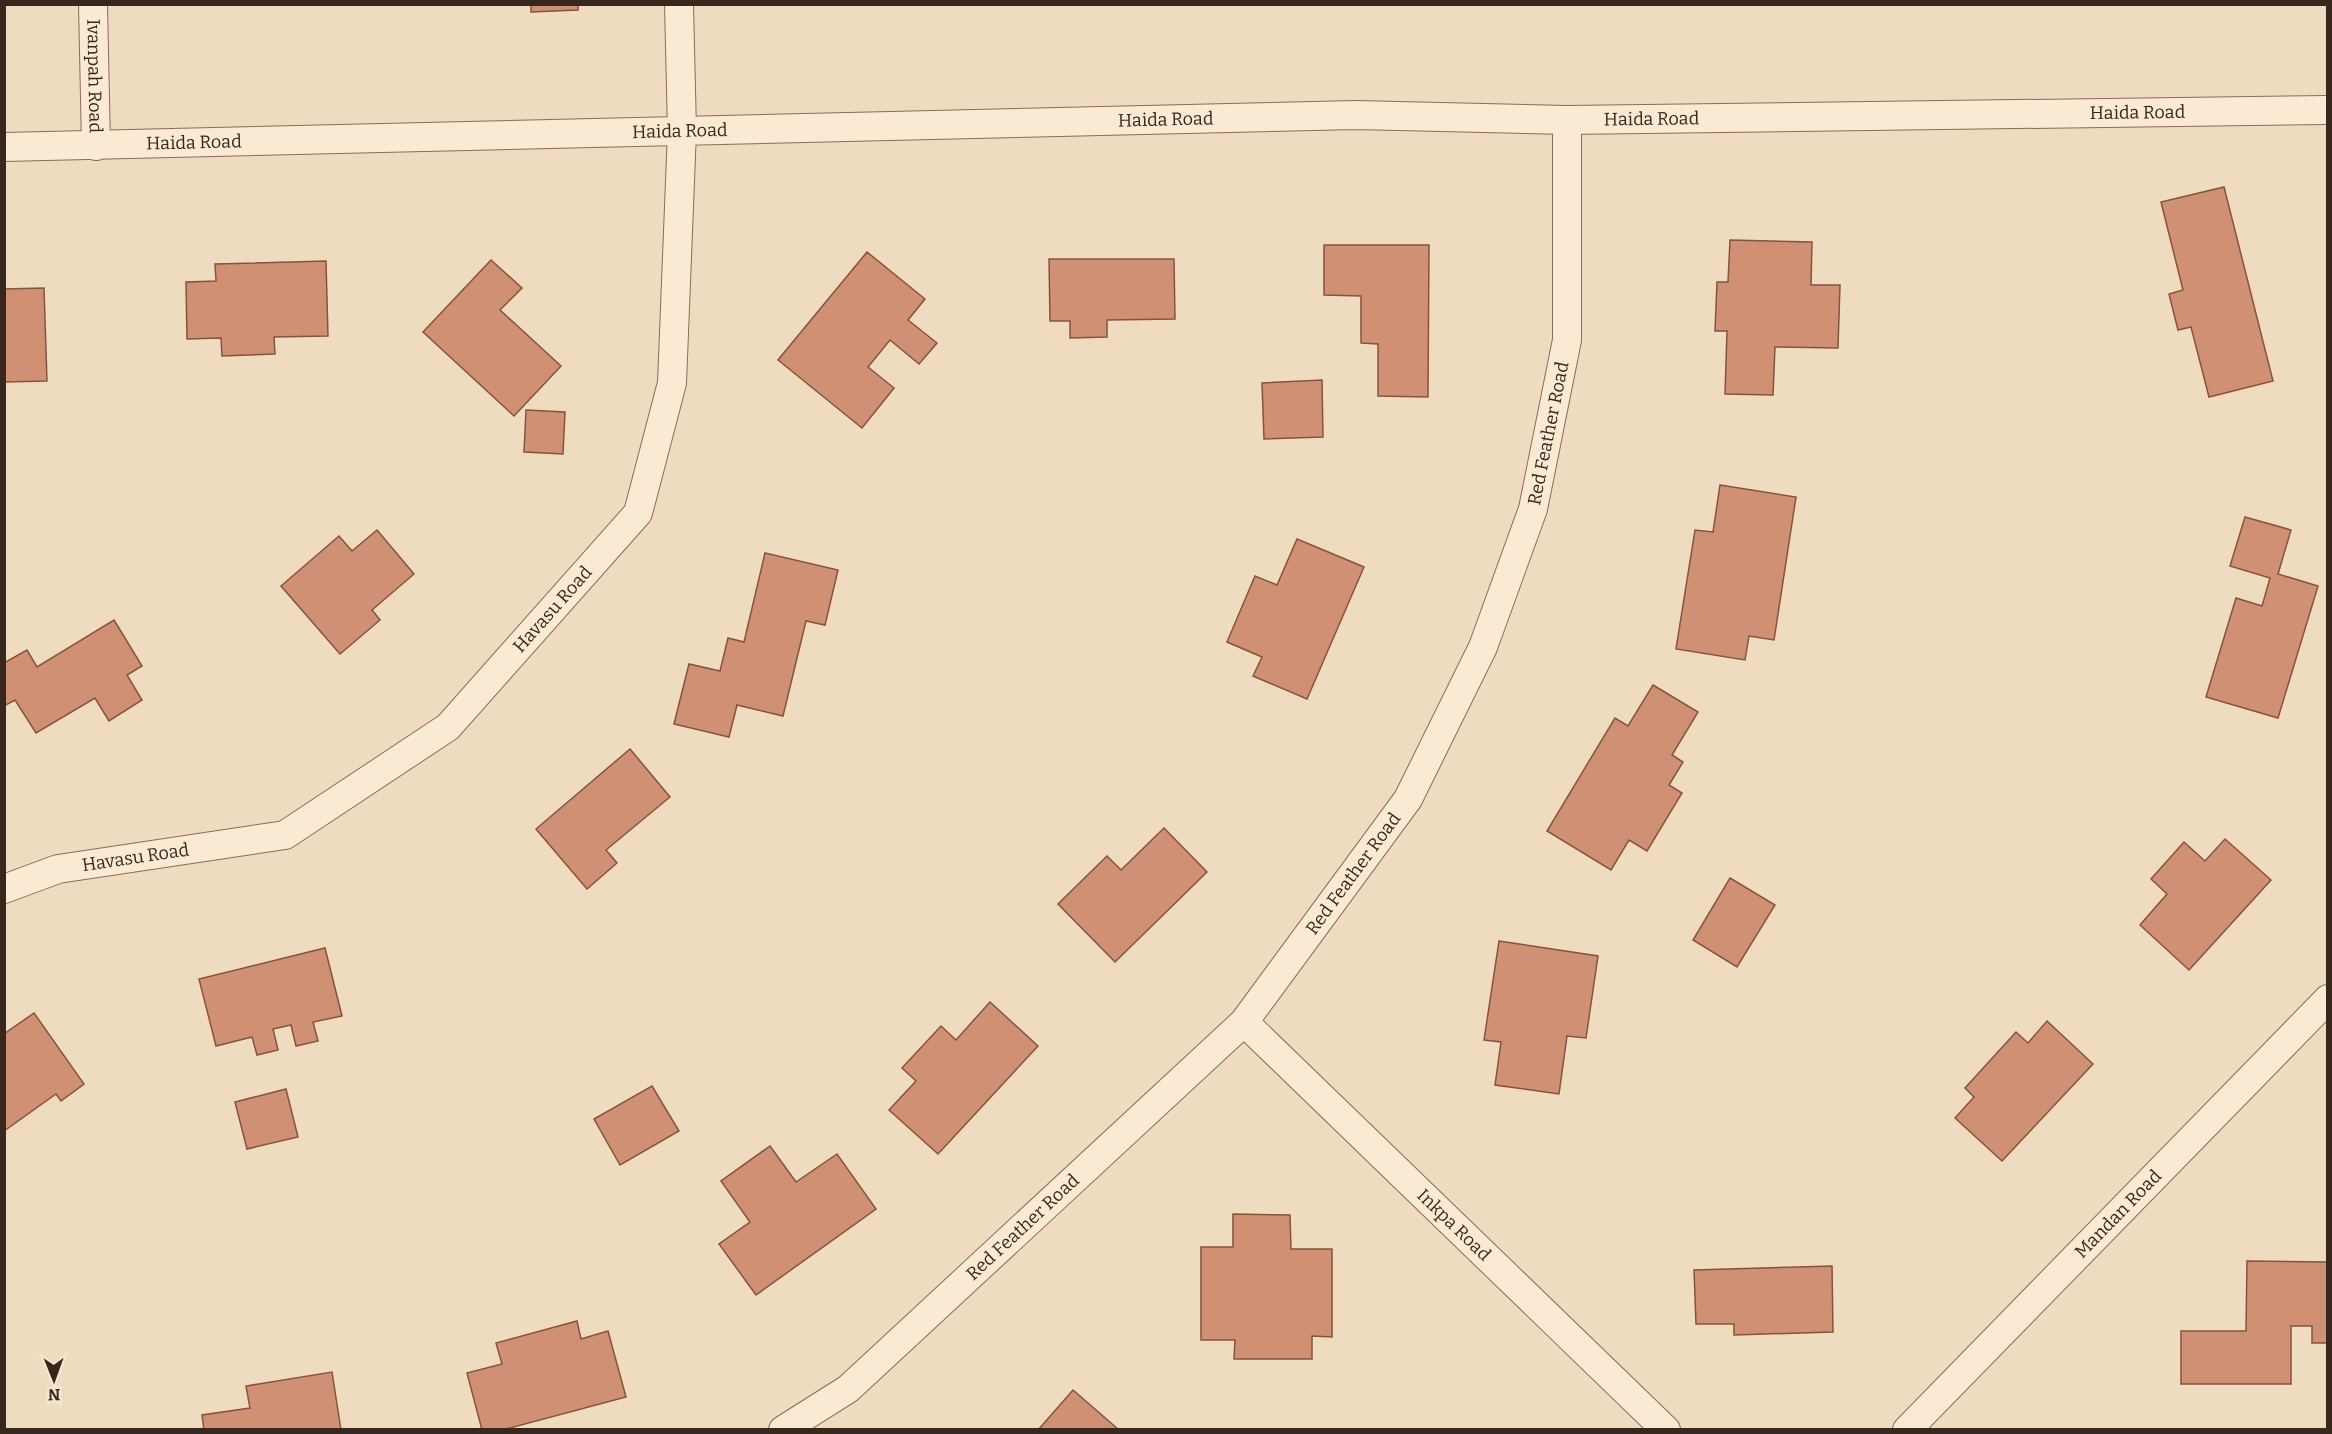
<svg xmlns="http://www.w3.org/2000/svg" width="2332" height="1434" font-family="Bitter,serif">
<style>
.building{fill:#cf9074;stroke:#89523c;stroke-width:1.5}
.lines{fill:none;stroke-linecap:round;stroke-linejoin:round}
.street-casing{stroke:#896c57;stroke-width:30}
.street{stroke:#faead3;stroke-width:28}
.labels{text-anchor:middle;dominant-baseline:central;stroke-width:4.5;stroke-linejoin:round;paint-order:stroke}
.street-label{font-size:18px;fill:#38271c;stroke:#f6e7d0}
</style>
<rect width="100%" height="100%" fill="#efdcc0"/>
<g class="building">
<polygon points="531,4 578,4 578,10 531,12"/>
<polygon points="2224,187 2273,381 2209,397 2191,327 2178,330 2169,294 2183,290 2161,202"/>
<polygon points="1730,240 1812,242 1811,285 1840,285 1838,348 1775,347 1773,395 1725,394 1727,331 1715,331 1717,282 1728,282"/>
<polygon points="1324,245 1429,245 1428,397 1378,396 1378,344 1361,343 1361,296 1324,295"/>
<polygon points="867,252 925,299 908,320 937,343 919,364 890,340 868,367 894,388 862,428 778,360"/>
<polygon points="1049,259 1174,259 1175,319 1107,320 1107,337 1070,338 1070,321 1050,321"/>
<polygon points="491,260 522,288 500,310 561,366 514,416 423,332"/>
<polygon points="326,261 328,336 274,337 275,354 222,356 221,338 187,339 186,282 216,281 215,264"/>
<polygon points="44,288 47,381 4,382 4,289"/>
<polygon points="1322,380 1323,437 1264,439 1262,383"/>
<polygon points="526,410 565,412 563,454 524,452"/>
<polygon points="1720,485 1796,497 1774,640 1749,636 1745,660 1676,649 1695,530 1713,532"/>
<polygon points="2245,517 2291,530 2278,574 2318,586 2278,718 2206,697 2236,598 2262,606 2270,578 2230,566"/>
<polygon points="377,530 414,574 372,610 380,620 340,654 281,586 339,536 352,551"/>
<polygon points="1297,539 1364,567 1307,699 1253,676 1262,657 1227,642 1255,576 1277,585"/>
<polygon points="765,553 838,570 825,625 806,621 783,716 737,705 729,737 674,724 689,664 720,671 728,638 744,642"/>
<polygon points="114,620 142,666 127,675 142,700 109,721 95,698 36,733 15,700 4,706 4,663 27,650 37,667"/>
<polygon points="1653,685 1698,712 1672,755 1683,762 1669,785 1682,793 1647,851 1629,840 1611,870 1547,831 1615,718 1628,726"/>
<polygon points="630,749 670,797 606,850 617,863 587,889 536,829"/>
<polygon points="1164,828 1207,872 1115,962 1058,904 1107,856 1121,870"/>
<polygon points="2225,839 2271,880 2189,970 2140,925 2167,894 2151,879 2184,842 2205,861"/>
<polygon points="1730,878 1775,905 1737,967 1693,940"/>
<polygon points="1499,941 1598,956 1586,1038 1567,1036 1559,1094 1495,1085 1501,1042 1484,1040"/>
<polygon points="325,948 342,1016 313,1022 318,1041 296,1046 291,1025 273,1029 278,1050 257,1055 252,1037 216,1046 199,979"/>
<polygon points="990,1002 1038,1046 938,1154 889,1110 916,1081 902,1068 941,1026 956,1040"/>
<polygon points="34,1013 84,1084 61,1101 56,1094 4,1131 4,1034"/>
<polygon points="2047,1021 2093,1064 2002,1161 1955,1118 1974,1097 1965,1088 2016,1032 2028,1043"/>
<polygon points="652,1086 679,1131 620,1165 594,1119"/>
<polygon points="286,1089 298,1137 247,1149 235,1102"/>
<polygon points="770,1146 796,1182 837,1154 876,1209 756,1295 719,1244 750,1222 721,1181"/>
<polygon points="1233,1214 1290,1215 1291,1249 1332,1249 1332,1337 1312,1336 1312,1359 1234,1359 1235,1340 1201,1340 1201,1247 1233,1247"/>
<polygon points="2247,1261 2328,1262 2328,1343 2312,1343 2312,1326 2291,1326 2291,1384 2181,1384 2181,1331 2246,1331"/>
<polygon points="1832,1266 1833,1332 1734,1335 1734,1324 1696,1324 1694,1270"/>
<polygon points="577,1321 581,1339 608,1331 626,1397 502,1430 482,1430 467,1373 502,1364 496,1343"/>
<polygon points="332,1372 341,1430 204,1430 202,1415 250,1408 246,1386"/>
<polygon points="1073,1390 1119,1430 1038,1430"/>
</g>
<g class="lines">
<defs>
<g id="street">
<path id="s1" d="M93,4L96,146"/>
<path id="s2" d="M4,147L1356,115L1567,120L2328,110"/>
<path id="s3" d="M4,889L58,869L285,835L448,727L638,513L672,383L682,131L679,4"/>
<path id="s4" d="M1244,1022L1666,1430"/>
<path id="s5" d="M783,1430L848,1389L1244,1022L1408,799L1483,647L1533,509L1567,340V120"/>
<path id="s6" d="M1907,1430L2328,999"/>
</g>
</defs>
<use href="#street" class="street-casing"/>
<use href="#street" class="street"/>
</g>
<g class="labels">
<g class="street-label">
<text stroke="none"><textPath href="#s1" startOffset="72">Ivanpah Road</textPath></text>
<text stroke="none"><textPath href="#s2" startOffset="2134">Haida Road</textPath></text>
<text stroke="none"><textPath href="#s2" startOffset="1648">Haida Road</textPath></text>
<text stroke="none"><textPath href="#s2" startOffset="1162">Haida Road</textPath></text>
<text stroke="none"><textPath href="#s2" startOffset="676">Haida Road</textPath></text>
<text stroke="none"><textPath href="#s2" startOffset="190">Haida Road</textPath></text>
<text stroke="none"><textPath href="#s5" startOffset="1287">Red Feather Road</textPath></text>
<text stroke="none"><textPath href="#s3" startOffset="640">Havasu Road</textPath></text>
<text stroke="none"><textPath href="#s3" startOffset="136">Havasu Road</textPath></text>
<text stroke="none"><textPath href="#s5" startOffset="801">Red Feather Road</textPath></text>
<text stroke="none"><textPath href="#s6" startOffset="302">Mandan Road</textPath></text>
<text stroke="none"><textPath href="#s4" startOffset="292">Inkpa Road</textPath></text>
<text stroke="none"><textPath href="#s5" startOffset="315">Red Feather Road</textPath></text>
</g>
</g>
<rect width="2332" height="1434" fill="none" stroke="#38271c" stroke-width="12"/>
<g transform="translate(54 1380) rotate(179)" stroke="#f6e7d0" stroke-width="4.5" paint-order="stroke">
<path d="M0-4.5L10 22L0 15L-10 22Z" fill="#38271c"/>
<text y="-9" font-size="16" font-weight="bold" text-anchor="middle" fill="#38271c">N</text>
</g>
</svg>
